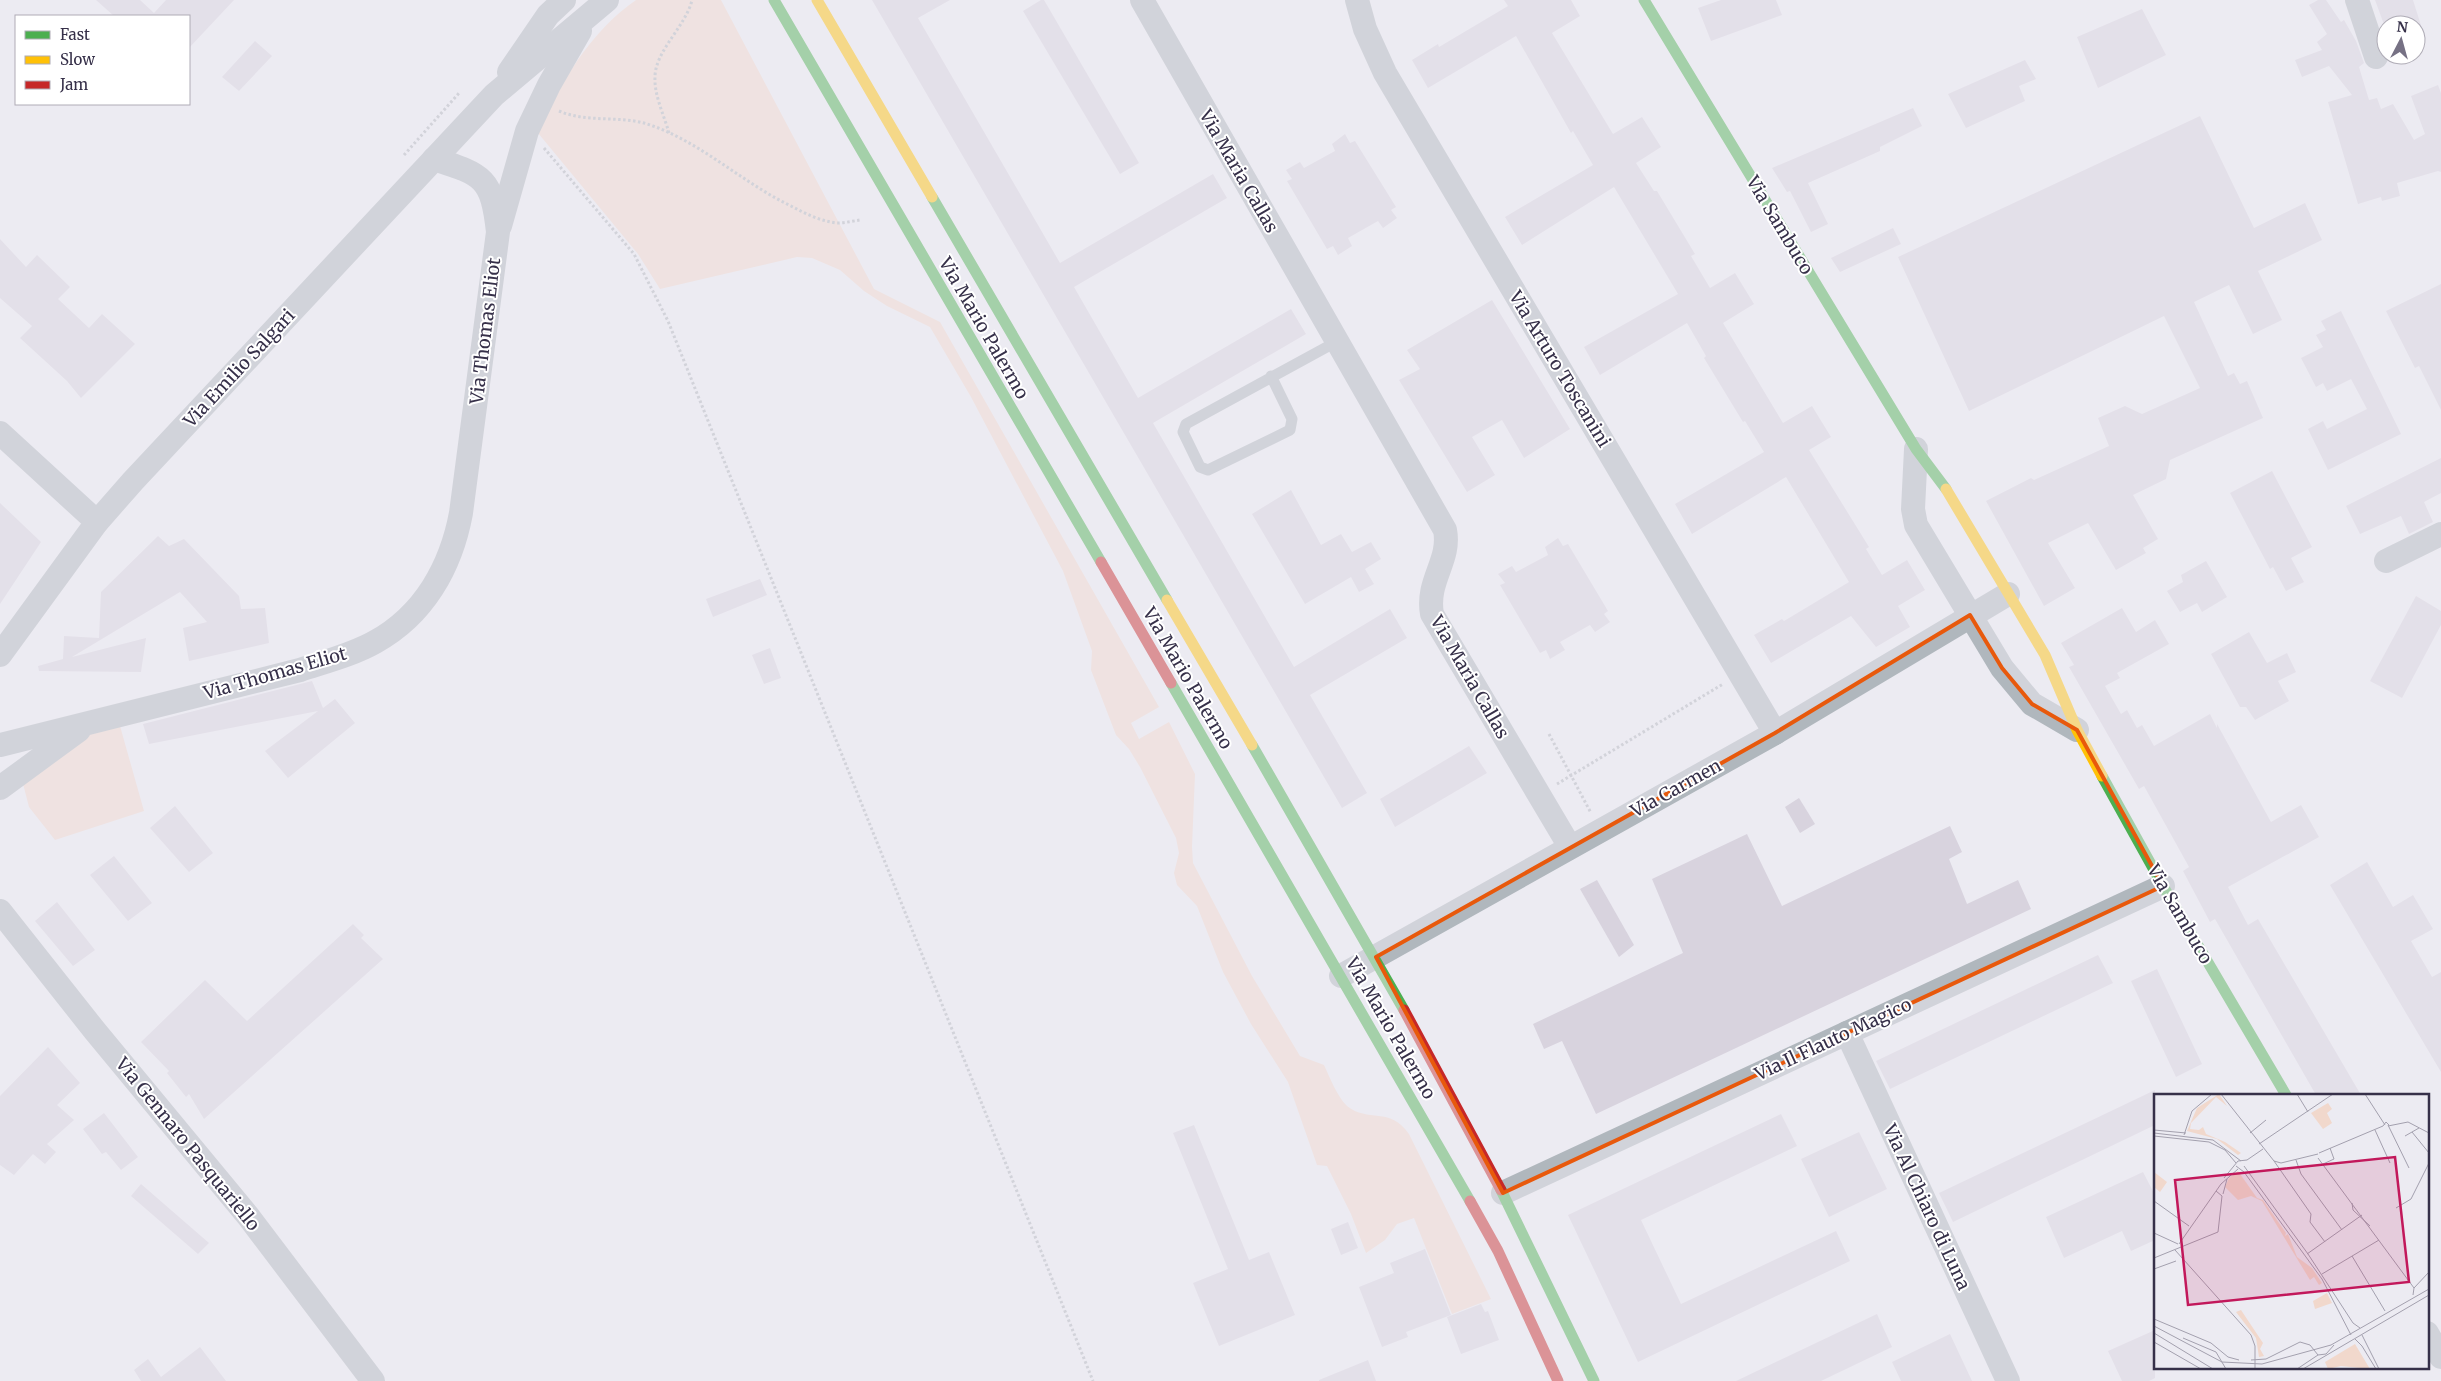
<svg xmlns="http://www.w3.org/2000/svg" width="2441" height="1381" font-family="Merriweather,serif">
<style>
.green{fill:#f1d8cc}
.building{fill:#d8d3de}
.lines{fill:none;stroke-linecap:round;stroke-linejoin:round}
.path{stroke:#b1b5bc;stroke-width:3;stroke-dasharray:2.5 2.5;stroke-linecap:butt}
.lane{stroke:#b0b7bd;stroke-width:11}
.street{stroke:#b0b7bd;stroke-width:24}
.fast{stroke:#4caf50;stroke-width:11}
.slow{stroke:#ffc107;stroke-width:11}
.jam{stroke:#c62828;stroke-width:11}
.marked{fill:none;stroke:#e8590c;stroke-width:4;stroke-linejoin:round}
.labels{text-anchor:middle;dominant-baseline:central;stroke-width:4;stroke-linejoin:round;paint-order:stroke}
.street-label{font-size:18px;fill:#363049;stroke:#fff}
.inset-road{fill:none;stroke:#a3a0ae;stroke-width:1}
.view{fill:#c2185b;fill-opacity:0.15;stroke:#c2185b;stroke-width:2.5}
.inset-edge{fill:none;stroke:#363049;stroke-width:2.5}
</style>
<rect width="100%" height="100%" fill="#ecebf2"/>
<g class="green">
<path d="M636,0H721L874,289L940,322L1159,707L1131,723L1139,739L1169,722L1195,774L1192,847L1193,863L1252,976L1300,1056L1324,1065C1330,1078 1337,1096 1347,1106C1368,1123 1390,1106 1409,1134L1491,1299L1452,1314L1414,1218L1397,1224L1385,1240L1366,1253L1351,1214L1327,1166L1317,1165L1288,1082L1251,1024L1223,972L1197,906L1177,885L1174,873L1179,853L1176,838L1140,767L1129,749L1116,735L1091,670L1092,651L1063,571L971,397L930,327L887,306L864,291L840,270L812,258L797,257L660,289L638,254L538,133C560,83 590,32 636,0Z"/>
<polygon points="120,726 144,811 55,840 29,807 21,776 60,737"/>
</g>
<g class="building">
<polygon points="96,0 140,0 154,13 166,0 234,0 189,48 189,16 114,16"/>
<polygon points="872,0 950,0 918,18 1060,263 1213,174 1227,198 1074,287 1138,398 1291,309 1306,334 1153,423 1294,667 1390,609 1407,638 1310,695 1367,793 1342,808"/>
<polygon points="1041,0 1044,0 1139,163 1120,174 1023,11"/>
<polygon points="1504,0 1571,0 1580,16 1552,33 1613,134 1642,117 1661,147 1636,163 1654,191 1657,191 1695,254 1691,256 1710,288 1735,273 1754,304 1723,323 1783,423 1812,406 1831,437 1809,450 1869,547 1866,549 1882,575 1907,560 1925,590 1898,606 1910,627 1876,647 1851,616 1771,663 1754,635 1782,619 1784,621 1849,582 1786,477 1692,534 1675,504 1764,452 1745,421 1743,422 1704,358 1706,356 1687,323 1600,375 1584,347 1678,294 1614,187 1522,245 1505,217 1593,165 1573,131 1571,133 1516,36 1428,88 1412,60 1438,44 1439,47 1508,6"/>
<polygon points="1721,0 1776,0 1782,15 1711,41 1698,8"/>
<polygon points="2318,0 2326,0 2341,22 2344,20 2356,41 2364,63 2359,67 2369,100 2377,98 2381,109 2393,104 2414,140 2425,134 2411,96 2438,85 2441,93 2441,172 2438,171 2397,183 2400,196 2382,201 2381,197 2358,204 2328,102 2352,95 2329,66 2302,77 2295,60 2322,50 2317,42 2327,34 2309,5"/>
<polygon points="2375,0 2413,0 2424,35 2416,38 2416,25 2386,25 2386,30"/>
<polygon points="2142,9 2166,55 2098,88 2077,37"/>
<polygon points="255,41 272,56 239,91 222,77"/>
<polygon points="2025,60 2036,79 2019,86 2025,101 1966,128 1948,94"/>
<polygon points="1913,108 1922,126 1880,147 1880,151 1808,183 1828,224 1811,232 1790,191 1787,192 1772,168"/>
<polygon points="2200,116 2254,228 2305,203 2322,240 2258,271 2282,320 2253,334 2229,285 2194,302 2228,376 2234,373 2240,384 2247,381 2263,418 2170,460 2166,479 2133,495 2158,539 2143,548 2146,553 2116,570 2088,523 2048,543 2075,588 2044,606 1986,501 2031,478 2034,480 2109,446 2098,418 2125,406 2142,414 2200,388 2164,316 1969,411 1898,257"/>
<polygon points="1345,134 1350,143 1355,141 1396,207 1391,210 1397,218 1383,228 1378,221 1348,238 1352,246 1338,255 1333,246 1327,249 1287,181 1292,179 1286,170 1300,162 1304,168 1335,151 1332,144"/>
<polygon points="1893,228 1901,244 1840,272 1831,258"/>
<polygon points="0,239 26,267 37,255 70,287 58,299 89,328 102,314 135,344 81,398 67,381 20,338 32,326 0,298"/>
<polygon points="2441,284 2441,410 2419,366 2415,368 2386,311"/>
<polygon points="1492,300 1570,429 1524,458 1502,420 1472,437 1495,475 1467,492 1399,380 1420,369 1407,350"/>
<polygon points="2341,311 2401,434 2328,470 2308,429 2323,421 2327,429 2367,409 2351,379 2327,391 2323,383 2316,387 2301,358 2323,347 2316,335 2326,330 2321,321"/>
<polygon points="2441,458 2441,493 2424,502 2433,522 2409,534 2401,516 2360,534 2346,506"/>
<polygon points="2272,471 2312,547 2291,558 2304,582 2286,591 2273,567 2270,569 2230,493"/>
<polygon points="1291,490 1321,545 1341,534 1352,552 1371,542 1381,559 1365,569 1374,584 1359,592 1351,577 1305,604 1252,514"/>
<polygon points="0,503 41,542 0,604"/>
<polygon points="158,536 169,546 184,539 239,596 241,609 265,608 269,643 189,661 183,628 207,622 180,592 72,657 146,638 141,672 39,671 38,666 63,659 64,636 99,638 101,592"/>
<polygon points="1558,538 1563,546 1568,544 1608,611 1604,614 1610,622 1595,632 1590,625 1560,642 1565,650 1550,659 1546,650 1540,653 1500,585 1505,583 1498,574 1512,566 1516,572 1548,555 1545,547"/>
<polygon points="2206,561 2227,597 2202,612 2197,603 2180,612 2167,591 2183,582 2181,575"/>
<polygon points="760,579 767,595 713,617 706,599"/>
<polygon points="2416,596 2441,611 2441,625 2402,698 2370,681"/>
<polygon points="2122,608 2136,632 2155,620 2169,644 2117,673 2120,678 2105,686 2121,714 2127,710 2137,728 2142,725 2154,746 2210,714 2217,728 2217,724 2271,822 2301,805 2319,837 2228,887 2248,925 2258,919 2361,1095 2316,1095 2215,919 2210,922 2183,871 2189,867 2144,786 2139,789 2069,667 2074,665 2061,643"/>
<polygon points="2249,632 2267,663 2287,653 2296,672 2278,681 2289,701 2255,720 2246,707 2240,707 2211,654"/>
<polygon points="770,648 781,678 764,684 752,655"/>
<polygon points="312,681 323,708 335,699 355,723 288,778 265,751 318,711 149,744 143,724"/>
<polygon points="1469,746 1487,773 1395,827 1380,799"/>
<polygon points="1799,798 1815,824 1800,833 1785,807"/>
<polygon points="175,806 213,853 189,872 150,828"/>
<polygon points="1950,826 1962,852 1949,859 1967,904 2018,880 2031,909 1596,1114 1562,1041 1544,1049 1533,1024 1683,953 1652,879 1747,834 1782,906"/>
<polygon points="114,856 152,903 128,921 90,875"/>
<polygon points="2367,862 2393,907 2413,895 2433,929 2411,941 2432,977 2441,972 2441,1072 2330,885"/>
<polygon points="1597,880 1634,945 1619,957 1580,889"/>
<polygon points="57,902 95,950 73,966 35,921"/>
<polygon points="353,924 364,935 361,938 383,959 204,1119 189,1094 186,1097 167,1073 169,1071 141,1042 205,980 247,1021"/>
<polygon points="2098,955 2113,983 1890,1089 1876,1061"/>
<polygon points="2157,969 2202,1064 2176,1077 2131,981"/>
<polygon points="48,1047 80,1083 57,1105 74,1120 47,1144 56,1152 45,1164 33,1154 14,1175 0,1165 0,1096"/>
<polygon points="2155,1090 2155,1125 1953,1222 1939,1193"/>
<polygon points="104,1113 138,1157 121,1170 106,1152 102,1154 83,1129"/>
<polygon points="1781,1114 1797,1146 1641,1220 1681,1304 1836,1231 1850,1261 1638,1362 1568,1215"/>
<polygon points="1194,1125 1249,1260 1269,1252 1295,1315 1219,1346 1193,1283 1228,1269 1173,1133"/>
<polygon points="1859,1132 1887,1189 1829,1217 1801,1159"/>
<polygon points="2143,1172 2155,1195 2155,1240 2131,1251 2122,1231 2064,1258 2046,1217"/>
<polygon points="141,1184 209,1243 198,1254 131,1196"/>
<polygon points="1348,1222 1358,1248 1341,1255 1331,1229"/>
<polygon points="1425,1249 1451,1315 1406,1332 1408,1337 1382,1347 1359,1287 1394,1273 1390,1263"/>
<polygon points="1481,1304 1485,1312 1488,1311 1499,1340 1461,1354 1447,1317"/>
<polygon points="1877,1314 1892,1347 1821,1381 1736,1381"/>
<polygon points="2155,1330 2155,1378 2149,1381 2122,1381 2108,1351"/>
<polygon points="1950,1334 1972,1381 1901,1381 1892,1362"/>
<polygon points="200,1347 226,1381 141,1381 134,1370 148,1359 161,1377"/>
<polygon points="1368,1360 1376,1381 1319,1381 1319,1380"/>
</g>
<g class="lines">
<g class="path">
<path d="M559,111C590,124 623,114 653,126C703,144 743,183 791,206C806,214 820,221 837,223C845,223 853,221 860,220"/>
<path d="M669,133C664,115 654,95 655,77C655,51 686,26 692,0"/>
<polyline points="544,148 634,254 668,321 1093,1381"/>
<polyline points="404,155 460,92"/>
<polyline points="1549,734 1591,813"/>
<polyline points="1557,784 1723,684"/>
</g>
<polyline class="lane" points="1271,376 1292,419 1290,430 1208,470 1200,467 1183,432 1186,424 1336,342"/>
<g class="street">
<path d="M1142,0L1445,530C1451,561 1426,580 1432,614L1570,847"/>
<polyline points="1357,0 1365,29 1385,73 1775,733"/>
<polyline points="2357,0 2376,57"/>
<polyline points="509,72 548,15 564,0"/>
<polyline points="500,226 527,131 549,85 580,31"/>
<polyline points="0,433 97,522"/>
<polyline points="1916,449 1913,509 1916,525 2002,668 2032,704 2077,730"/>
<polyline points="2386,561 2441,534"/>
<polyline points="0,655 97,522 133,481 494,95 607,0"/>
<path d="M0,745L300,670C324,662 352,655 375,642C424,615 451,567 461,513L498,232C492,178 484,175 434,159"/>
<polyline points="0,788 79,730"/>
<polyline points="0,911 95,1031 248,1216 373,1381"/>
<polyline points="1341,976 1775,733 2008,594"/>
<polyline points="1847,1033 2008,1381"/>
<polyline points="1503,1193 2163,886"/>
<polyline points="2427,1333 2441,1357"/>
</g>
<g class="fast">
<polyline points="774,0 1101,562"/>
<polyline points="1644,0 1916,449 1946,489"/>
<polyline points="932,197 1167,600"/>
<polyline points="1171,683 1470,1201"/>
<polyline points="1252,745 1404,1010"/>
<polyline points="2102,776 2163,886 2286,1095"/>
<polyline points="1501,1190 1594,1381"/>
</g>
<g class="slow">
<polyline points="817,0 932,197"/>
<polyline points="1946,489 2045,655 2077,730 2102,776"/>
<polyline points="1167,600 1252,745"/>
</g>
<g class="jam">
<polyline points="1101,562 1171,683"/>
<polyline points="1404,1010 1501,1190"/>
<polyline points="1470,1201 1498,1251 1558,1381"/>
</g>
</g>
<path d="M0 0H2441V1381H0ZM1970,615L2002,668L2032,704L2077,730L2163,886L1503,1193L1376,957L1775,733Z" fill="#ecebf2" fill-opacity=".55" fill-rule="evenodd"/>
<path class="marked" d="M1970,615L2002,668L2032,704L2077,730L2163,886L1503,1193L1376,957L1775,733Z"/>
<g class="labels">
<g class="street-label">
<text transform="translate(1239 171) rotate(60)">Via Maria Callas</text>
<text transform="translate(1780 225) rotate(59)">Via Sambuco</text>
<text transform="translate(984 328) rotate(60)">Via Mario Palermo</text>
<text transform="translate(485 331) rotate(-83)">Via Thomas Eliot</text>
<text transform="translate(239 368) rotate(-47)">Via Emilio Salgari</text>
<text transform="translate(1560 369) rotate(59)">Via Arturo Toscanini</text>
<text transform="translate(275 673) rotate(-16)">Via Thomas Eliot</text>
<text transform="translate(1470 677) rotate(60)">Via Maria Callas</text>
<text transform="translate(1188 678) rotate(60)">Via Mario Palermo</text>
<text transform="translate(1676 788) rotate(-29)">Via Carmen</text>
<text transform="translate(2180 914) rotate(60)">Via Sambuco</text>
<text transform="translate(1391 1028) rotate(60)">Via Mario Palermo</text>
<text transform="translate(1833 1039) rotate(-25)">Via Il Flauto Magico</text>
<text transform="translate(188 1144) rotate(51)">Via Gennaro Pasquariello</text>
<text transform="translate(1927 1207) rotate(65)">Via Al Chiaro di Luna</text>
</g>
</g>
<g transform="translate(2154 1094)">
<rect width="275" height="275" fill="#ecebf2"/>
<path d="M65,0L73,12L62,3L37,29L36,35L45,36L49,33L52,40L71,48L87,59L84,61L63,45L33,37L43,14ZM174,9L178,15L173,19L178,29L169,35L157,19ZM84,77L103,104L109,106L132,139L131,142L134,140L143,163L158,174L168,189L165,191L160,183L156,186L108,107L97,102L84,106L71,93L75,84ZM0,78L13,88L6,98L0,93ZM173,199L178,209L161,215L159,207ZM87,216L109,249L106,255L110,262L105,263L102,244L82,218ZM201,250L216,275L187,272L174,275L171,268Z" fill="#f1d8cc"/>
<path class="inset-road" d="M67,0L120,67L127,69L164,60M143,0L154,18M211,0L231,31M234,31L255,74M234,32L254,28L275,39M0,36L32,39M221,36L236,69M258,38L275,59M0,39L59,46L87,67M96,39L112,26M30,41L38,17L58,0M0,42L55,48L71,56L82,69M251,42L265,34M105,50L179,0M165,59L229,32L232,28L235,31M164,64L260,194L259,201M142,66L147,80L188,136M120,67L157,120L156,128L171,148M169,70L180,65L176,54M82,72L90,78L168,185L197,241M90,72L154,160L199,229L206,234M70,84L84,67L93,66L109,55M69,100L73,85M0,107L35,132M198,109L199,116L216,132M242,114L257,105L275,69M0,139L24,150M25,150L67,90L84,75M21,156L97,241L101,252V275M153,160L208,121M198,162L231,217M0,164L64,138L68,102L62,97M0,175L22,167M168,180L225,146M260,194L275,178M0,225L57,249L74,263L85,266M0,232L68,268L108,270L177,251L275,195M0,239L59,275M208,241L225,275M29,244L62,258L72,275M201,245L208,252L222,275M0,248L47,275M97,266L112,265L146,248L156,251L164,261M143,275L164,261L172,260L180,251M149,275L275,201"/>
<path class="view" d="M241,63L255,188L34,211L21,86Z"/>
<rect width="275" height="275" class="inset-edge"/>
</g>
<rect x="15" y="15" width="175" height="90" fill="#ffffff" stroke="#afacb6"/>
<rect x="25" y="31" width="25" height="8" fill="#4caf50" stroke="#afacb6"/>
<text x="60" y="40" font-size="15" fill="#363049">Fast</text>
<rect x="25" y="56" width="25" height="8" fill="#ffc107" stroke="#afacb6"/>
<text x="60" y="65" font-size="15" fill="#363049">Slow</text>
<rect x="25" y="81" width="25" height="8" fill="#c62828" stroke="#afacb6"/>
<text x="60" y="90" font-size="15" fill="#363049">Jam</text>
<g transform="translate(2401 40) rotate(6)"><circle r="24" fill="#ffffff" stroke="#afacb6"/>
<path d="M0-4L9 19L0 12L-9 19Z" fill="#767184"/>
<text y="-8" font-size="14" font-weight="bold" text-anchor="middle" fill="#363049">N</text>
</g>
</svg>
